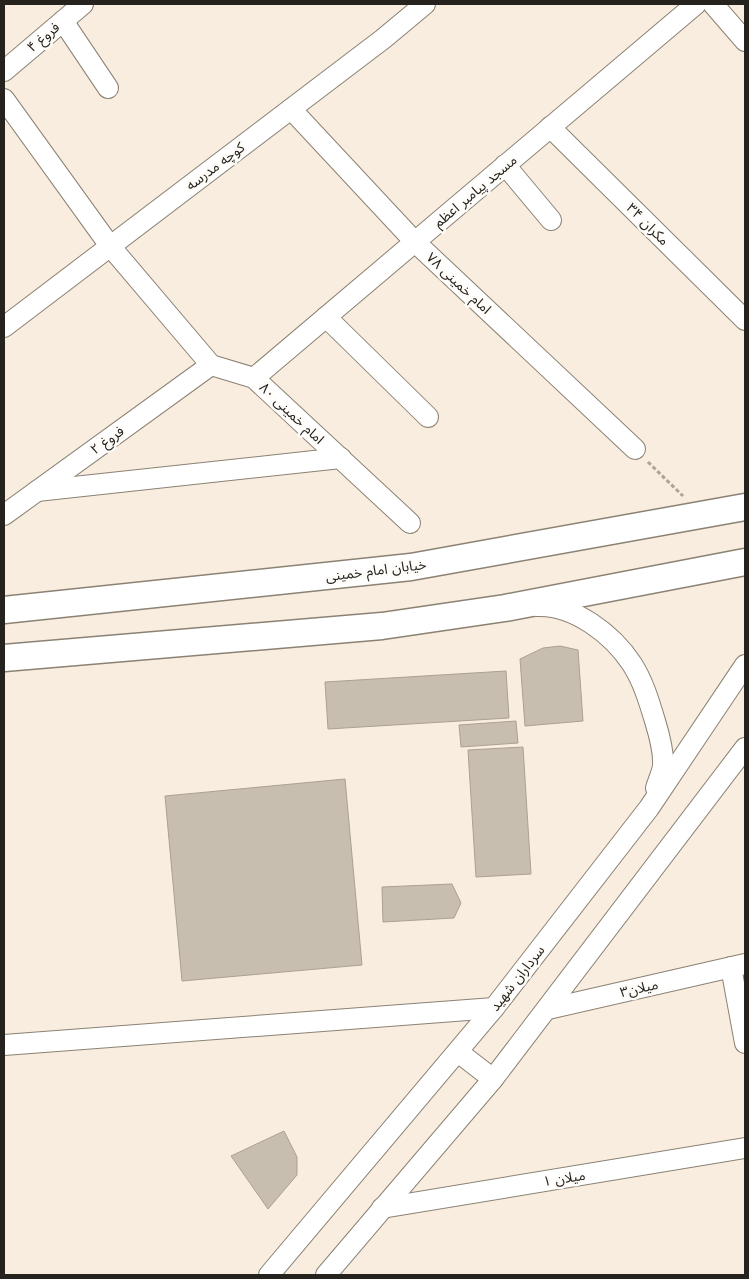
<svg xmlns="http://www.w3.org/2000/svg" width="749" height="1279" font-family="Jost,'Noto Sans Arabic',sans-serif">
<style>
.building{fill:#c8beaf;stroke:#aba193}
.lines{fill:none;stroke-linecap:round;stroke-linejoin:round}
.minor-casing{stroke:#8b8274;stroke-width:22}
.major-casing{stroke:#8b8274;stroke-width:29}
.path{stroke:#aca499;stroke-width:3;stroke-dasharray:4 2.5;stroke-linecap:butt}
.minor{stroke:#fff;stroke-width:20}
.major{stroke:#fff;stroke-width:26}
.labels{text-anchor:middle;dominant-baseline:central;stroke-width:5;stroke-linejoin:round;paint-order:stroke}
.street-label{font-size:14px;fill:#26221d;stroke:#fefcf9}
</style>
<rect width="100%" height="100%" fill="#f8edde"/>
<g class="building">
<polygon points="560,646 578,650 583,721 525,726 520,659 543,648"/>
<polygon points="506,671 509,718 328,729 325,682"/>
<polygon points="516,721 518,743 461,747 459,725"/>
<polygon points="523,747 531,874 476,877 468,750"/>
<polygon points="345,779 362,965 182,981 165,796"/>
<polygon points="452,884 461,903 454,918 383,922 382,887"/>
<polygon points="284,1131 297,1157 297,1175 268,1209 231,1156"/>
</g>
<g class="lines">
<defs>
<g id="minor">
<polyline points="713,4 745,41"/>
<polyline points="63,21 108,88"/>
<polyline points="4,71 83,4"/>
<polyline points="4,99 110,246 211,365 254,378 410,523"/>
<polyline points="291,109 415,242 635,449"/>
<polyline points="550,127 745,320"/>
<polyline points="505,165 551,220"/>
<polyline points="326,317 428,417"/>
<polyline points="4,327 383,39 425,4"/>
<polyline points="254,378 696,4"/>
<polyline points="37,491 341,458"/>
<polyline points="4,515 211,365"/>
<path d="M537,606C574,604 613,635 632,664C643,681 649,701 655,721C659,734 664,752 663,766C662,773 658,781 656,788"/>
<polyline points="731,967 745,1043"/>
<polyline points="548,1009 745,964"/>
<polyline points="4,1045 494,1008"/>
<polyline points="458,1052 493,1079"/>
<polyline points="382,1208 745,1148"/>
<polyline points="269,1275 494,1008 649,808 745,665"/>
<polyline points="326,1275 493,1079 745,748"/>
</g>
<g id="major">
<polyline points="4,610 411,567 745,507"/>
<polyline points="4,658 382,626 505,608 745,562"/>
</g>
</defs>
<use href="#minor" class="minor-casing"/>
<use href="#major" class="major-casing"/>
<polyline class="path" points="648,462 683,496"/>
<use href="#minor" class="minor"/>
<use href="#major" class="major"/>
</g>
<g class="labels">
<g class="street-label">
<text transform="translate(43 37) rotate(-40)">فروغ ۴</text>
<text transform="translate(215 166) rotate(-37)">کوچه مدرسه</text>
<text transform="translate(475 191) rotate(-40)">مسجد پیامبر اعظم</text>
<text transform="translate(648 224) rotate(45)">مکران ۳۴</text>
<text transform="translate(459 283) rotate(43)">امام خمینی ۷۸</text>
<text transform="translate(292 413) rotate(43)">امام خمینی ۸۰</text>
<text transform="translate(107 440) rotate(-36)">فروغ ۲</text>
<text transform="translate(376 570) rotate(-7)">خیابان امام خمینی</text>
<text transform="translate(517 978) rotate(-52)">سرداران شهید</text>
<text transform="translate(639 988) rotate(-13)">میلان۳</text>
<text transform="translate(564 1178) rotate(-9)">میلان ۱</text>
</g>
</g>
<rect width="749" height="1279" fill="none" stroke="#26221d" stroke-width="10"/>
</svg>
